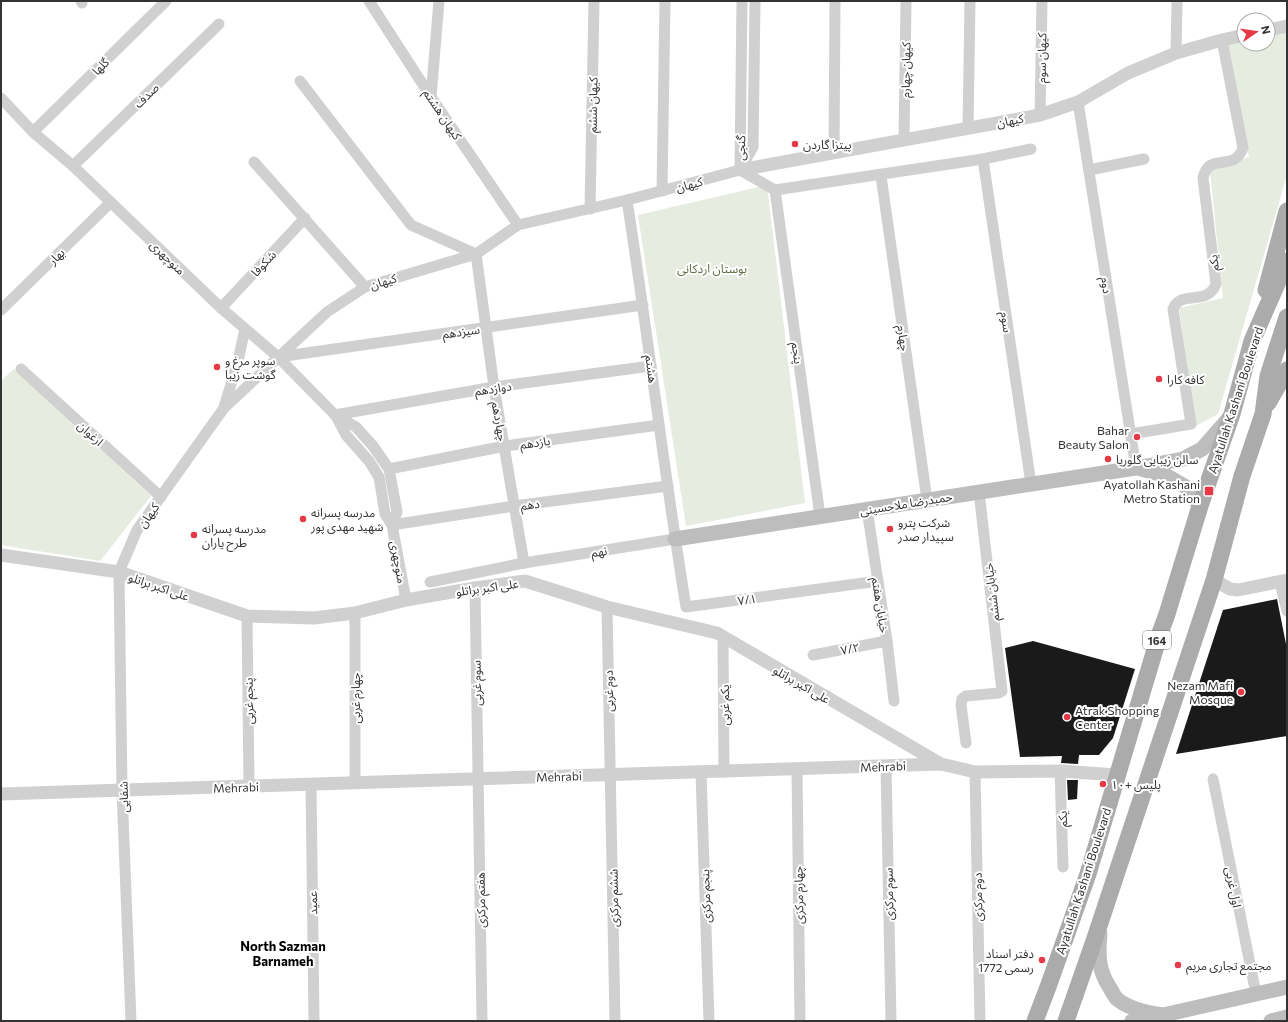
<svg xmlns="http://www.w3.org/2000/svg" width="1288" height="1022" font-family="Commissioner,'Noto Sans Arabic',sans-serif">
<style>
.green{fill:#e6ecdf}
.building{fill:#1a1a1a}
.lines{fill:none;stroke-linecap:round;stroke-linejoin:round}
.minor{stroke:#d0d0d0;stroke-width:11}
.tertiary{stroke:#d0d0d0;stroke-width:13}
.secondary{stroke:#bdbdbd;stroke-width:15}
.primary{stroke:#ababab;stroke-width:17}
.poi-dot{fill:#e63946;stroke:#fff;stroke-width:1.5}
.labels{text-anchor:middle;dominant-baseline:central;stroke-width:4;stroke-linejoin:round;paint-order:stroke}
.shield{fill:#fff;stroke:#707070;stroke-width:1}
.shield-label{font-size:11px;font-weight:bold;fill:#333}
.street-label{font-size:12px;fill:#333;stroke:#fff}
.poi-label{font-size:12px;fill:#333;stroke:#fff;text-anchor:start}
.park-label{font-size:12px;fill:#56703f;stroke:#fff}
.neighbourhood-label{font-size:13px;font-weight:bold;fill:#000;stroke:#fff}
</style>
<rect width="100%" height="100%" fill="#fff"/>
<g class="green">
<polygon points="1287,30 1287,175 1218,414 1196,426 1179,308 1223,298 1210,171 1249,157 1228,42 1244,39 1244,44 1268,44 1268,34"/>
<polygon points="767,185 805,503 686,526 638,215"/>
<polygon points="14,369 151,496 100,561 1,545 1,381"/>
</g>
<g class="building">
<polygon points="1277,599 1287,649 1287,736 1176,754 1223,610"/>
<polygon points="1033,641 1135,669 1113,738 1099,755 1079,755 1078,764 1061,763 1062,756 1020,757 1005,648"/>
<polygon points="1067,780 1078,780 1077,799 1068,800"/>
</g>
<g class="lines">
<g class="minor">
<polyline points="81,1 82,3"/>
<polyline points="369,1 431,97 518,225"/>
<polyline points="1176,53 1177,1"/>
<polyline points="300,81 411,225 476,254"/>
<polyline points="431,97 439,1"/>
<polyline points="1,98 33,132 73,166 221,308 278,357 335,415 356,427 373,446 389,469 397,512 392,525"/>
<polyline points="1078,102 1136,468"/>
<polyline points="1040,115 1042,1"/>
<polyline points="968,128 970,1"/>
<polyline points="33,132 166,1"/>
<polyline points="904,140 906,1"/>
<polyline points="834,153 835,1"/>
<polyline points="983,159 1031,484"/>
<polyline points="254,162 365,287"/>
<polyline points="73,166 219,24"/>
<polyline points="740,168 742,1"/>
<polyline points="740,170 753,147 755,1"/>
<polyline points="1089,170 1144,159"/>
<polyline points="881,176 927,500"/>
<polyline points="775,190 820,516"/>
<polyline points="662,191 665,1"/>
<path d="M627,200C648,336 664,472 686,607L878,581"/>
<polyline points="590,209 594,1"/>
<polyline points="476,254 494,387 524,563"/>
<polyline points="221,308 305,218"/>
<polyline points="1,310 111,202"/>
<polyline points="278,357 643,305"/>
<polyline points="21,369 161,497"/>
<polyline points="224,407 238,361 245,329"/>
<polyline points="335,415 494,387 651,366"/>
<polyline points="336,416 346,435 369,461 379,477 385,514 392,525 406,600"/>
<path d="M1131,434L1191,424L1173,309C1181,289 1207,307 1216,284L1203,178C1209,151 1234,173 1243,148L1222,40"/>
<polyline points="389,469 505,446 659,425"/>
<polyline points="867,509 887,641 894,701"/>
<polyline points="392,525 514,506 668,486"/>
<polyline points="430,582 524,563 675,539"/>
<polyline points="1280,582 1287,611"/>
<polyline points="475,588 482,1021"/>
<polyline points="607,607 615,1021"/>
<polyline points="247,616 249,786"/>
<polyline points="723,637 724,772"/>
<polyline points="813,655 887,641"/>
<polyline points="966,743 961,705 962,699 966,696 999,693 1002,691 979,492"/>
<polyline points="886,766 891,1021"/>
<polyline points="797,769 800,1021"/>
<polyline points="1060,771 1063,867"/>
<polyline points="701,772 709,1021"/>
<polyline points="975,772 980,1021"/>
<polyline points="1213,779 1256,994"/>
<polyline points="355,783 355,613"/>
<polyline points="311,784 314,1021"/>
<polyline points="131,1021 122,790 119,572 137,530 224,408 327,312 365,287 476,254 518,225 627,200 740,170 775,190 983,159 1031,149"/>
</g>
<g class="tertiary">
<polyline points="1268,30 1287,26"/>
<polyline points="740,170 1040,115 1078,102 1128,73 1176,53 1222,40 1244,35"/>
<polyline points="1,555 119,572 247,616 314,618 355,613 406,600 475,588 525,581 607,607 717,633 941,764"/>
<polyline points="1214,580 1230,589 1238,590 1287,580"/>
<polyline points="1,794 941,764 975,772 1060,771 1117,775"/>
</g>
<g class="secondary">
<polyline points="1141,469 1167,476 1186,487 1200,506"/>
<polyline points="675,539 1136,468 1183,459 1202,449 1230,417"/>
<path d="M1100,934C1098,955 1098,970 1110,988C1112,991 1114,996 1117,999C1129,1009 1148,1013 1163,1015"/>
<polyline points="1132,1021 1163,1015 1287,987"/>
<polyline points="1271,1021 1287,1017"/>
</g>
<g class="primary">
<polyline points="1266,290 1287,211"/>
<polyline points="1268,403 1287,370"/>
<polyline points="1035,1021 1048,987 1088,874 1159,636 1167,614 1200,506 1232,414 1252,341 1287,261"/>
<polyline points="1066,1021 1094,941 1214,580 1242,476 1263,414 1268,376 1287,317"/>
</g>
</g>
<g class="poi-dot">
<circle cx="795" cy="144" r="4"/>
<circle cx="217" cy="367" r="4"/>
<circle cx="1159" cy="379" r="4"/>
<circle cx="1137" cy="437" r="4"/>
<circle cx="1108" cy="459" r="4"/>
<rect x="1204" y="486" width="10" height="10" rx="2"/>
<circle cx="303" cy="519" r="4"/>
<circle cx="890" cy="529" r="4"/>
<circle cx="194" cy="535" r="4"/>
<circle cx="1241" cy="692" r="4"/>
<circle cx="1067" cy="717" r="4"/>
<circle cx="1103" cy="784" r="4"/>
<circle cx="1042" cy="960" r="4"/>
<circle cx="1178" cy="965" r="4"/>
</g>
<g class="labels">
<rect class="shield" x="1143" y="631" width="28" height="18" rx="3"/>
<g class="shield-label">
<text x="1157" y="640">164</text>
</g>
<g class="street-label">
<text transform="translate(1041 58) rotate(-89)">کیهان سوم</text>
<text transform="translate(100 66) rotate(-45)">گلها</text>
<text transform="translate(905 70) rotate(-89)">کیهان چهارم</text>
<text transform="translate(146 95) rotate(-44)">صدف</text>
<text transform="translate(592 105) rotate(-89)">کیهان ششم</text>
<text transform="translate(443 114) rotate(56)">کیهان هشتم</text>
<text transform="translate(1010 120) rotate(-11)">کیهان</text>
<text transform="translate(740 148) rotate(-89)">گنجی</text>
<text transform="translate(689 184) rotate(-15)">کیهان</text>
<text transform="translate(56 256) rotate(-44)">بهار</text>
<text transform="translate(168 257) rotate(44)">منوچهری</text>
<text transform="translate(263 263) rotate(-47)">شکوفا</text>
<text transform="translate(1213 263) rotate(-97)">یکم</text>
<text transform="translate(383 281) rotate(-17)">کیهان</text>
<text transform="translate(1107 285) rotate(81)">دوم</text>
<text transform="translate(1007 322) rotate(82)">سوم</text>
<text transform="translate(461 331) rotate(-8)">سیزدهم</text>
<text transform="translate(904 338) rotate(82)">چهارم</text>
<text transform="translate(798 353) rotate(82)">پنجم</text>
<text transform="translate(652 369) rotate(83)">هشتم</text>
<text transform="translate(493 388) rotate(-9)">دوازدهم</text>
<text transform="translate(1235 400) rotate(-72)">Ayatullah Kashani Boulevard</text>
<text transform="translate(500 421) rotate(80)">چهاردهم</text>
<text transform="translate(91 433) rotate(42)">ارغوان</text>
<text transform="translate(535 442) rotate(-8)">یازدهم</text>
<text transform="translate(906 503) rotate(-9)">حمیدرضا ملاحسینی</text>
<text transform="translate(530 504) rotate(-8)">دهم</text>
<text transform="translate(148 515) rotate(-55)">کیهان</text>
<text transform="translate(599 551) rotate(-9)">نهم</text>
<text transform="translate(399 562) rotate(80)">منوچهری</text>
<text transform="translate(159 586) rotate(19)">علی اکبر براتلو</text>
<text transform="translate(487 587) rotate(-8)">علی اکبر براتلو</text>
<text transform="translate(991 592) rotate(-97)">خیابان ششم</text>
<text transform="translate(747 599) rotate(-8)">۷/۱</text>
<text transform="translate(881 605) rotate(81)">خیابان هفتم</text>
<text transform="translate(850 648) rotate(-11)">۷/۲</text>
<text transform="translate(476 683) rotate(-91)">سوم غربی</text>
<text transform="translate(802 684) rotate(30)">علی اکبر براتلو</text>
<text transform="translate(608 691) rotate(-91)">دوم غربی</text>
<text transform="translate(355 698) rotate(-90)">چهارم غربی</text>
<text transform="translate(248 701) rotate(-91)">پنجم غربی</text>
<text transform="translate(724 705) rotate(-90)">یکم غربی</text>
<text transform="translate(883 766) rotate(-2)">Mehrabi</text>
<text transform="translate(559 776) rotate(-2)">Mehrabi</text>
<text transform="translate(236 787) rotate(-2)">Mehrabi</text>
<text transform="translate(123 797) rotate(-92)">شفایی</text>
<text transform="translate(1062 819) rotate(-92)">یکم</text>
<text transform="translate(1083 881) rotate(-72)">Ayatullah Kashani Boulevard</text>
<text transform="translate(1234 887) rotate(79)">اول غربی</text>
<text transform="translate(888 894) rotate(-91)">سوم مرکزی</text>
<text transform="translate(798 895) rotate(-91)">چهارم مرکزی</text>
<text transform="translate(705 896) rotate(-92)">پنجم مرکزی</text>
<text transform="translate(977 897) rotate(-91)">دوم مرکزی</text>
<text transform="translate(613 898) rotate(-91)">ششم مرکزی</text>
<text transform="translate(480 900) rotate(-91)">هفتم مرکزی</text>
<text transform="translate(312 903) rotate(-91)">عمید</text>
</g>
<g class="poi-label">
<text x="803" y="144">پیتزا گاردن</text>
<text x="225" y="360">سوپر مرغ و<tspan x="225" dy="14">گوشت زیبا</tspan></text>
<text x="1167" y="379">کافه کارا</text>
<text x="1129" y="430" text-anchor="end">Bahar<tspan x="1129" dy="14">Beauty Salon</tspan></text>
<text x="1116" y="459">سالن زیبایی گلوريا</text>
<text x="1200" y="484" text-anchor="end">Ayatollah Kashani<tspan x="1200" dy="14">Metro Station</tspan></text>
<text x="311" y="512">مدرسه پسرانه<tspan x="311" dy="14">شهید مهدی پور</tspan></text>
<text x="898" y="522">شرکت پترو<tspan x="898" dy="14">سپیدار صدر</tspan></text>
<text x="202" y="528">مدرسه پسرانه<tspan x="202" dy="14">طرح یاران</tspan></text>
<text x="1233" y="685" text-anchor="end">Nezam Mafi<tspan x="1233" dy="14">Mosque</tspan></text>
<text x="1075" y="710">Atrak Shopping<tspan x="1075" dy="14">Center</tspan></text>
<text x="1111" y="784">پلیس +۱۰</text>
<text x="1034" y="953" text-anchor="end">دفتر اسناد<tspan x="1034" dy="14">رسمی 1772</tspan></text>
<text x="1186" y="965">مجتمع تجاری مریم</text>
</g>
<g class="park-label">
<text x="712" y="268">بوستان اردکانی</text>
</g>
<g class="neighbourhood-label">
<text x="283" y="946">North Sazman<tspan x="283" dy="15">Barnameh</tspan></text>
</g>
</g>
<rect width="1288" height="1022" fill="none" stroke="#333333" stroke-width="4"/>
<g transform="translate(1256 32) rotate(77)"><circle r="19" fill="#ffffff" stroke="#adadad"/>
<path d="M0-3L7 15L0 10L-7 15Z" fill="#e63946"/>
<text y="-6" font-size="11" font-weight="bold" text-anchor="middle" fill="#333333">N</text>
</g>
</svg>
